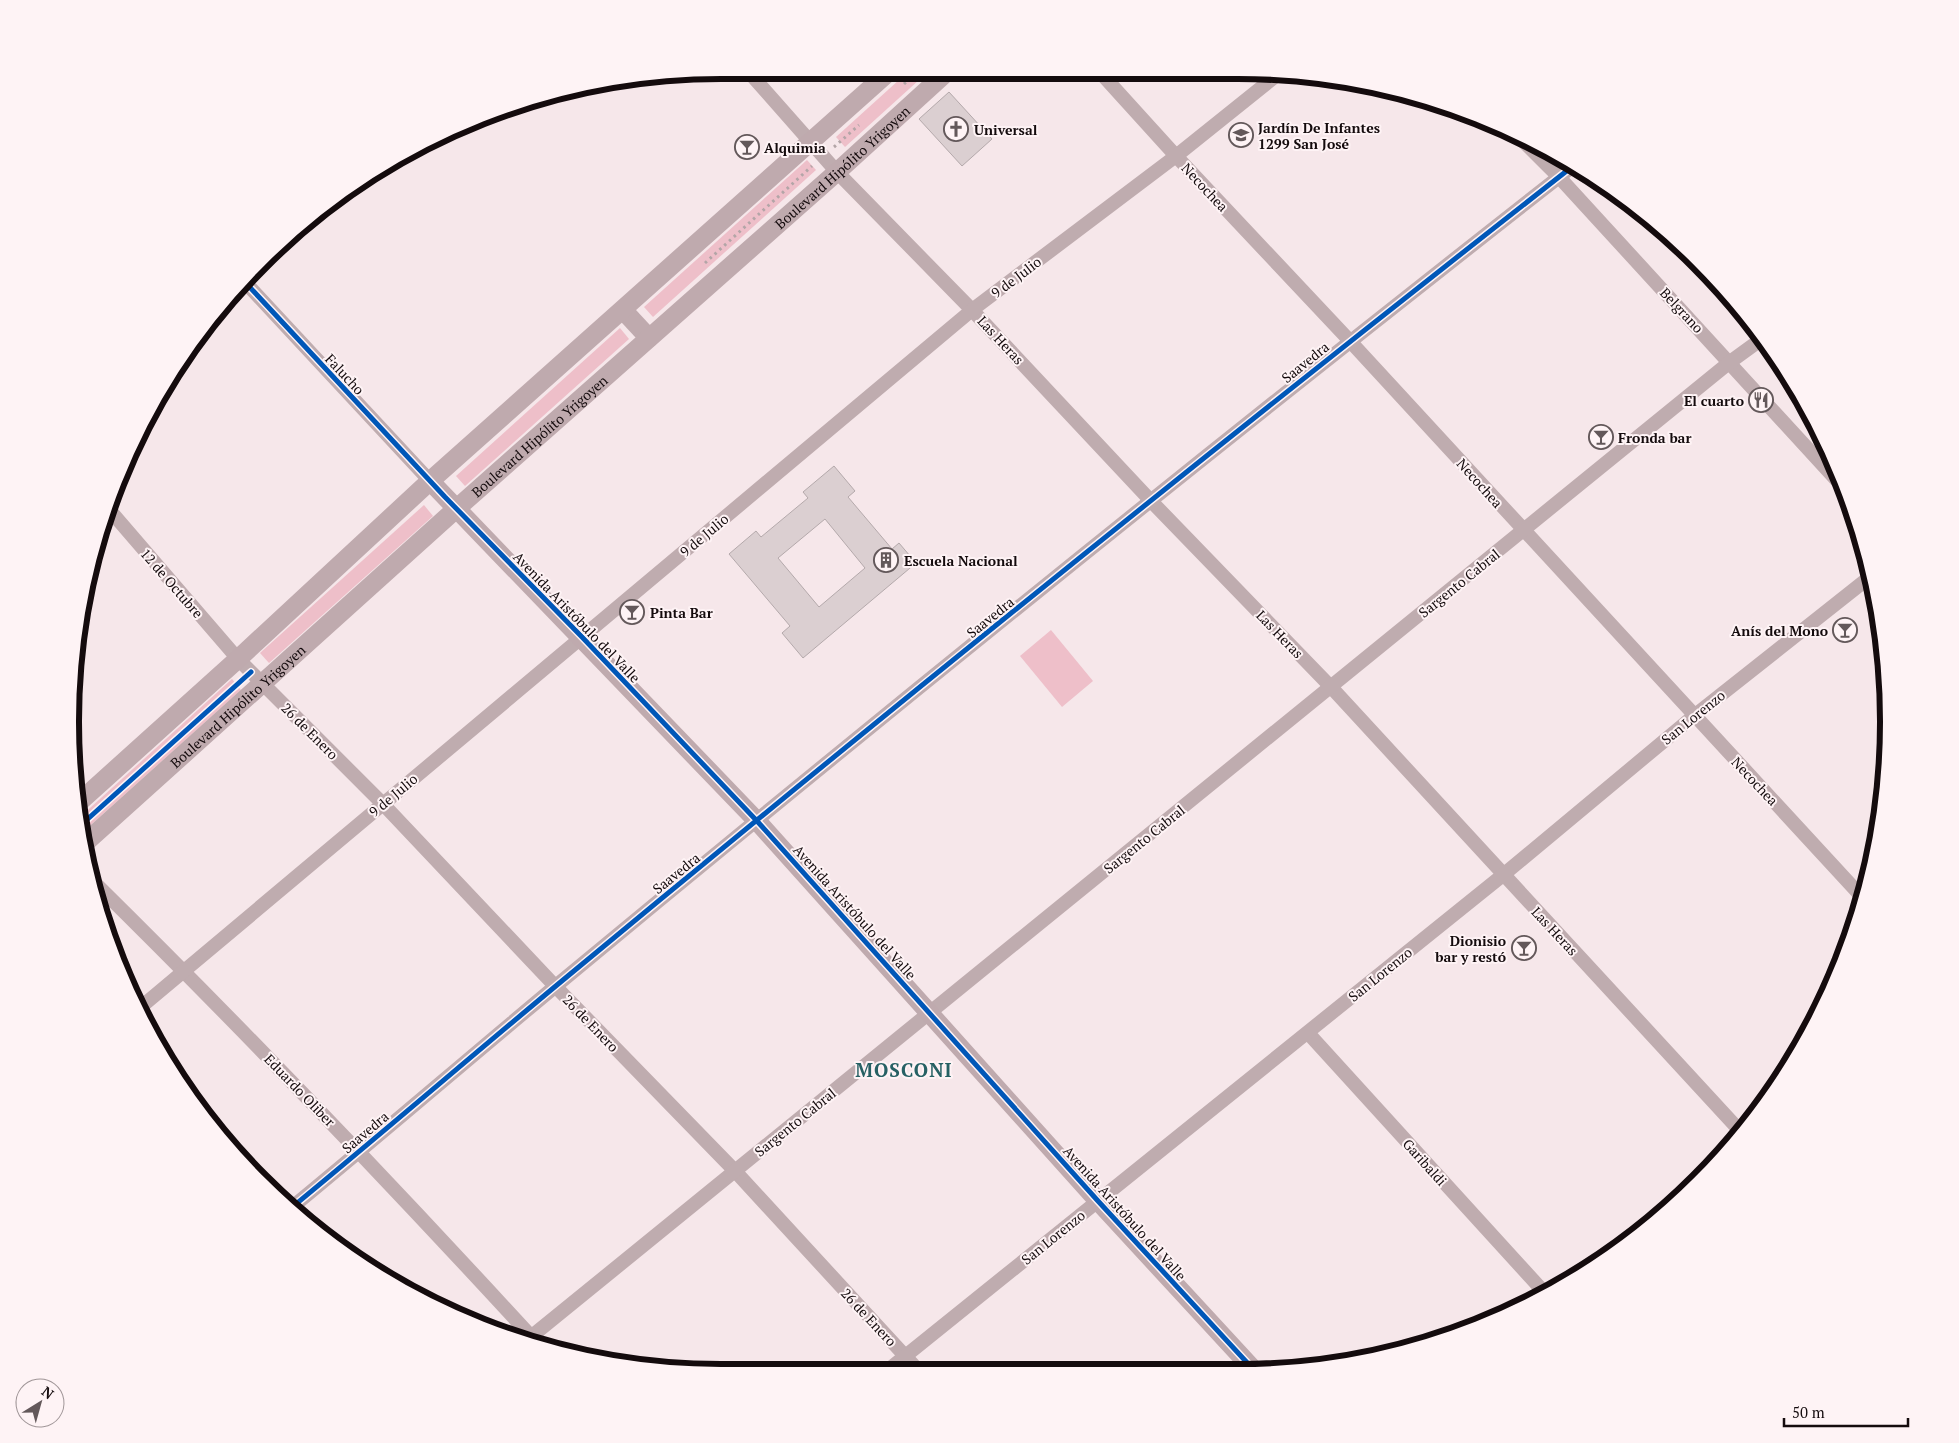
<svg xmlns="http://www.w3.org/2000/svg" width="1959" height="1443" font-family="'PT Serif',serif">
<style>
.grass{fill:#eebfc9}
.building{fill:#dbcfd1;stroke:#b4a9ab;fill-rule:evenodd}
.lines{fill:none;stroke-linecap:round;stroke-linejoin:round}
.path{stroke:#b3a5a7;stroke-width:3;stroke-dasharray:2.5 4;stroke-linecap:butt}
.street{stroke:#bfacaf;stroke-width:14}
.secondary{stroke:#bfaaae;stroke-width:19}
.cycleway-casing{stroke:#fef3f5;stroke-width:8}
.cycleway{stroke:#0057b8;stroke-width:5}
.labels{text-anchor:middle;dominant-baseline:central;stroke-width:4;stroke-linejoin:round;paint-order:stroke}
.poi-label{font-size:14px;font-weight:bold;fill:#140b0d;stroke:#fef3f5;text-anchor:start}
.street-label{font-size:14px;fill:#140b0d;stroke:#fef3f5}
.district-label{font-size:19px;font-weight:bold;letter-spacing:1px;fill:#276164;stroke:#fef3f5}
.rim{fill:none;stroke:#140b0d;stroke-width:6}
</style>
<rect width="100%" height="100%" fill="#f6e7ea"/>
<g class="grass">
<polygon points="910,70 930,70 845,147 836,137"/>
<polygon points="807,160 816,170 653,317 644,307"/>
<polygon points="620,328 629,339 465,486 456,476"/>
<polygon points="424,505 433,516 269,663 260,653"/>
<polygon points="1051,630 1093,681 1062,707 1020,656"/>
<polygon points="232,679 241,690 83,832 79,818"/>
</g>
<g class="building">
<polygon points="949,92 992,139 962,166 919,119"/>
<path d="M834,466L855,491L848,497L892,549L899,543L916,563L803,658L782,633L790,626L729,554L756,531L761,537L808,498L803,492ZM825,519L865,568L819,607L778,558Z"/>
</g>
<g class="lines">
<g class="path">
<polyline points="904,84 919,70"/>
<polyline points="834,147 859,125"/>
<polyline points="705,263 812,166"/>
</g>
<g class="street">
<polyline points="747,70 837,172 972,310 1151,501 1331,687 1741,1132"/>
<polyline points="1098,70 1176,156 1349,340 1862,897"/>
<polyline points="1519,137 1559,177 1842,486"/>
<polyline points="244,281 430,481"/>
<polyline points="107,507 238,659 383,804 555,986 735,1171 918,1370"/>
<path d="M96,884C248,1034 395,1188 539,1345"/>
<polyline points="141,1007 972,310 1176,156 1277,75"/>
<polyline points="1308,1033 1543,1291"/>
<path d="M290,1209C380,1135 468,1059 557,985C892,707 1231,434 1573,166"/>
<polyline points="527,1340 1730,362 1763,338"/>
<polyline points="888,1370 1503,875 1694,716 1871,576"/>
</g>
<g class="secondary">
<polyline points="623,310 649,338"/>
<polyline points="430,481 757,821 1098,1201 1252,1368"/>
<polyline points="76,805 238,659 430,481 891,70"/>
<path id="s1" d="M85,843L456,509L837,172L949,70"/>
</g>
<defs>
<g id="cycleway">
<polyline points="244,281 445,497 582,637 757,821 1098,1201 1252,1368"/>
<polyline points="81,825 251,672"/>
<path d="M290,1209C380,1135 468,1059 557,985C892,707 1231,434 1573,166"/>
</g>
</defs>
<use href="#cycleway" class="cycleway-casing"/>
<use href="#cycleway" class="cycleway"/>
</g>
<defs>
<symbol id="church-ring" viewBox="-11 -11 22 22"><circle r="9.5" fill="#fef3f5" stroke="#63585a" stroke-width="1.5"/><path d="M-1.2-6h2.4v3.5h3.3v2.4h-3.3V6h-2.4V-.1h-3.3v-2.4h3.3Z" fill="#63585a"/></symbol>
<symbol id="school-ring" viewBox="-11 -11 22 22"><circle r="9.5" fill="#fef3f5" stroke="#63585a" stroke-width="1.5"/><path d="M0-5L7-2L0 1L-7-2ZM-4 1L0 2.5L4 1V4Q0 6-4 4Z" fill="#63585a"/></symbol>
<symbol id="bar-ring" viewBox="-11 -11 22 22"><circle r="9.5" fill="#fef3f5" stroke="#63585a" stroke-width="1.5"/><path d="M-6-5H6L.8 .8V4.5H3.5V6h-7V4.5H-.8V.8Z" fill="#63585a"/></symbol>
<symbol id="restaurant-ring" viewBox="-11 -11 22 22"><circle r="9.5" fill="#fef3f5" stroke="#63585a" stroke-width="1.5"/><path d="M-5-6h1v4h1v-4h1v4h1v-4h1v5L-1.5 .5V6h-2V.5L-5-1ZM5-6V6H3V1.5H1.5Q1.5-4 5-6Z" fill="#63585a"/></symbol>
<symbol id="building-ring" viewBox="-11 -11 22 22"><circle r="9.5" fill="#fef3f5" stroke="#63585a" stroke-width="1.5"/><path d="M-4-6H4V6H1V3H-1V6H-4ZM-2.5-4.3h1.7v1.8h-1.7ZM.8-4.3h1.7v1.8H.8ZM-2.5-1h1.7V.8h-1.7ZM.8-1h1.7V.8H.8Z" fill="#63585a"/></symbol>
</defs>
<g fill-rule="evenodd">
<use href="#church-ring" x="942" y="115" width="28" height="28"/>
<use href="#school-ring" x="1227" y="121" width="28" height="28"/>
<use href="#bar-ring" x="733" y="133" width="28" height="28"/>
<use href="#restaurant-ring" x="1747" y="386" width="28" height="28"/>
<use href="#bar-ring" x="1587" y="423" width="28" height="28"/>
<use href="#building-ring" x="872" y="546" width="28" height="28"/>
<use href="#bar-ring" x="618" y="598" width="28" height="28"/>
<use href="#bar-ring" x="1831" y="616" width="28" height="28"/>
<use href="#bar-ring" x="1510" y="934" width="28" height="28"/>
</g>
<g class="labels">
<g class="poi-label">
<text x="1258" y="127">Jardín De Infantes<tspan x="1258" dy="16">1299 San José</tspan></text>
<text x="974" y="129">Universal</text>
<text x="764" y="147">Alquimia</text>
<text x="1744" y="400" text-anchor="end">El cuarto</text>
<text x="1618" y="437">Fronda bar</text>
<text x="904" y="560">Escuela Nacional</text>
<text x="650" y="612">Pinta Bar</text>
<text x="1828" y="630" text-anchor="end">Anís del Mono</text>
<text x="1506" y="940" text-anchor="end">Dionisio<tspan x="1506" dy="16">bar y restó</tspan></text>
</g>
<g class="street-label">
<text stroke="none"><textPath href="#s1" startOffset="1015">Boulevard Hipólito Yrigoyen</textPath></text>
<text transform="translate(1205 187) rotate(47)">Necochea</text>
<text transform="translate(1016 277) rotate(-37)">9 de Julio</text>
<text transform="translate(1682 310) rotate(47)">Belgrano</text>
<text transform="translate(1001 340) rotate(47)">Las Heras</text>
<text transform="translate(1305 362) rotate(-39)">Saavedra</text>
<text transform="translate(345 374) rotate(47)">Falucho</text>
<text stroke="none"><textPath href="#s1" startOffset="610">Boulevard Hipólito Yrigoyen</textPath></text>
<text transform="translate(1480 483) rotate(48)">Necochea</text>
<text transform="translate(704 535) rotate(-40)">9 de Julio</text>
<text transform="translate(172 583) rotate(49)">12 de Octubre</text>
<text transform="translate(1459 583) rotate(-39)">Sargento Cabral</text>
<text transform="translate(577 617) rotate(46)">Avenida Aristóbulo del Valle</text>
<text transform="translate(990 617) rotate(-39)">Saavedra</text>
<text transform="translate(1280 634) rotate(46)">Las Heras</text>
<text stroke="none"><textPath href="#s1" startOffset="205">Boulevard Hipólito Yrigoyen</textPath></text>
<text transform="translate(1693 717) rotate(-39)">San Lorenzo</text>
<text transform="translate(310 731) rotate(45)">26 de Enero</text>
<text transform="translate(1755 781) rotate(47)">Necochea</text>
<text transform="translate(393 795) rotate(-40)">9 de Julio</text>
<text transform="translate(1144 839) rotate(-39)">Sargento Cabral</text>
<text transform="translate(676 873) rotate(-39)">Saavedra</text>
<text transform="translate(855 912) rotate(48)">Avenida Aristóbulo del Valle</text>
<text transform="translate(1555 931) rotate(47)">Las Heras</text>
<text transform="translate(1380 974) rotate(-39)">San Lorenzo</text>
<text transform="translate(591 1023) rotate(46)">26 de Enero</text>
<text transform="translate(300 1090) rotate(46)">Eduardo Oliber</text>
<text transform="translate(795 1122) rotate(-39)">Sargento Cabral</text>
<text transform="translate(365 1132) rotate(-40)">Saavedra</text>
<text transform="translate(1425 1162) rotate(48)">Garibaldi</text>
<text transform="translate(1125 1213) rotate(48)">Avenida Aristóbulo del Valle</text>
<text transform="translate(1053 1237) rotate(-39)">San Lorenzo</text>
<text transform="translate(869 1317) rotate(47)">26 de Enero</text>
</g>
<g class="district-label">
<text x="904" y="1069">MOSCONI</text>
</g>
</g>
<path d="M0 0H1959V1443H0ZM721 79H1238A642 642 0 0 1 1880 721V722A642 642 0 0 1 1238 1364H721A642 642 0 0 1 79 722V721A642 642 0 0 1 721 79Z" fill="#fef3f5" fill-rule="evenodd"/>
<path class="rim" d="M721 79H1238A642 642 0 0 1 1880 721V722A642 642 0 0 1 1238 1364H721A642 642 0 0 1 79 722V721A642 642 0 0 1 721 79Z"/>
<g transform="translate(40 1403) rotate(37)"><circle r="24" fill="#fef3f5" stroke="#a09698"/>
<path d="M0-4L9 19L0 12L-9 19Z" fill="#63585a"/>
<text y="-8" font-size="14" font-weight="bold" text-anchor="middle" fill="#140b0d">N</text>
</g>
<path d="M1784 1418v8h124v-8" fill="none" stroke="#140b0d" stroke-width="2.5"/>
<text x="1792" y="1418" font-size="15" fill="#140b0d" stroke="#fef3f5" stroke-width="4" paint-order="stroke">50 m</text>
</svg>
